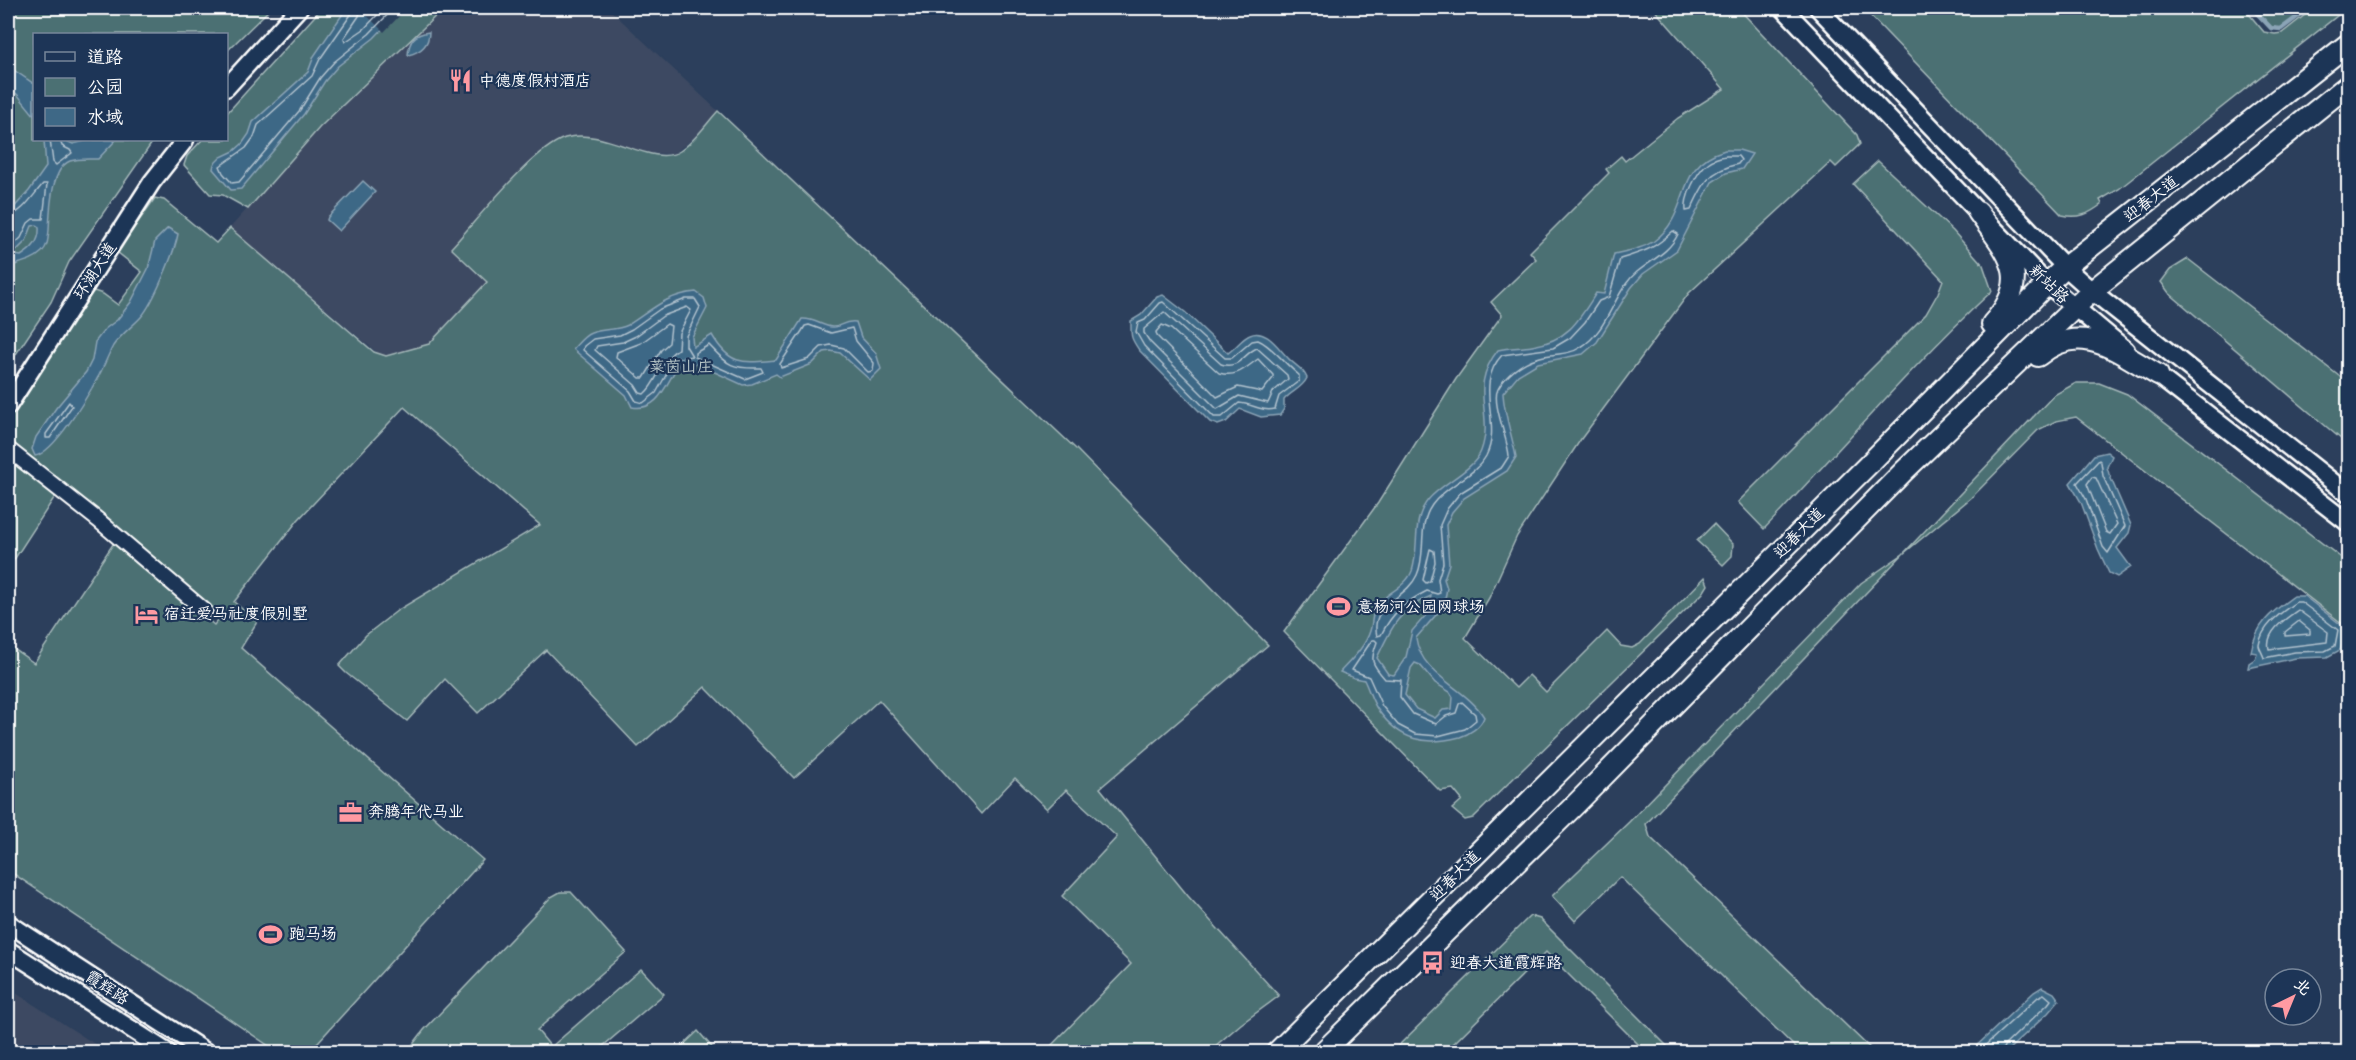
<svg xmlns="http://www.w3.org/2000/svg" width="2356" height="1060" font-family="Pangolin,'LXGW WenKai TC',sans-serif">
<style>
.built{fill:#3d4a62}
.green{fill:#4b7073;stroke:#a5b8b9;stroke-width:1.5}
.water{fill:#3e6886;stroke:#8ba4b6;stroke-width:1.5;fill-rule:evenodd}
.pier{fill:#2c3f5c}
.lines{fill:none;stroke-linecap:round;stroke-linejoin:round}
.shore{stroke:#b2c3cf;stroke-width:1.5}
.stream{stroke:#8ba4b6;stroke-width:4.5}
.minor-casing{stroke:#fff;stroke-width:18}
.tertiary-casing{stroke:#fff;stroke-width:21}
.secondary-casing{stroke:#fff;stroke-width:24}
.minor{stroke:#1d3557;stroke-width:14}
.tertiary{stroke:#1d3557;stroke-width:16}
.secondary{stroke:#1d3557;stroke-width:20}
.labels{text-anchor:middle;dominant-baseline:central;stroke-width:4.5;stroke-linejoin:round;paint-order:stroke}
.poi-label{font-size:16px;fill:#fff;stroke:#1d3557;text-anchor:start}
.street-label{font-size:16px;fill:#fff;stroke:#1d3557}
.park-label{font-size:16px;fill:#b7c6c7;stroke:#1d3557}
</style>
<rect width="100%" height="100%" fill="#2c3f5c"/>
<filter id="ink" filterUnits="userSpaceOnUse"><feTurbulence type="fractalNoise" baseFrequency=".0167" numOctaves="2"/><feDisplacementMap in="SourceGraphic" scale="12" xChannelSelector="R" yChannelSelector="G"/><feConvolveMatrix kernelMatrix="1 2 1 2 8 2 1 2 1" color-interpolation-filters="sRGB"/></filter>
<g filter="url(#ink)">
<g class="built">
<polygon points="444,8 608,8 718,111 694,138 673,154 643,153 631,148 538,153 451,248 487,282 429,344 386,356 380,355 230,228 320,127"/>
<polygon points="8,988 107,1052 108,1052 8,1052"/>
</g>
<g class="green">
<polygon points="8,8 271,8 227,51 226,34 34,34 34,140 154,140 69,262 51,302 8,366"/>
<polygon points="322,8 444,8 320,127 248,209 223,195 210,194 184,165 187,156 202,140 226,140 227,113"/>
<polygon points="1653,8 1738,8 1857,135 1860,144 1836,167 1831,162 1689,293 1581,439 1517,536 1489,598 1465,638 1516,688 1529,675 1546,692 1607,631 1621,646 1632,648 1640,644 1705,577 1708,585 1703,593 1473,818 1465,820 1452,809 1462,800 1453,789 1440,791 1284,632 1378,503 1456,379 1502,315 1491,302 1536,259 1530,252 1609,173 1606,169 1621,156 1625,161 1678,118 1724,89"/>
<path d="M1863,8H2244L2264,32L2275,34L2282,33L2314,8H2347L2119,189L2100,200L2102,204C2089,214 2079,219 2062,215Z"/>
<polygon points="2252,8 2309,8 2281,29 2271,28"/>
<path d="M718,111L1076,449L1268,645L1100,788L1188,896L1279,996L1241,1024L1208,1052H1045L1131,964L1062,896L1117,837L1066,790L1047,809L1015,778L981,814L879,700L794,778L705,687L638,747L546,650L478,713L445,679L407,721L346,673L339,666L366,635L398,610L540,525L404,407L298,520L234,602L257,622L241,648L483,860L309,1052H278L8,870V645L34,663L115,541L214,625L221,616L87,504L8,444V418L91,293L94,291L103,294L118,305L142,272L117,252L155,198L164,200L216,243L230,228L374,352L386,356L429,344L487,282L451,248C477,220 532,149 565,138C604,126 653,169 680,151C695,141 706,124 718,111Z"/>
<path d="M1878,161L1953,231L1983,265L1992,291C1911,366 1840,450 1764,529L1738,502L1926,314L1938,293L1943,280L1853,184Z"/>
<polygon points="2188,259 2348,383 2348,445 2169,293 2161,282 2170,270"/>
<polygon points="2076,383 2099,383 2127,394 2348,563 2348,628 2076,417 2056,421 2038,430 1972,497 1903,554 1646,824 1650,837 1874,1052 1800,1052 1620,877 1575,921 1552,896 1629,822 1861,583 1903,554 2054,395"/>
<polygon points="8,456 56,495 8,569"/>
<polygon points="1714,524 1733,544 1732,556 1723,565 1697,541"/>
<polygon points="560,892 571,892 626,952 537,1030 551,1047 641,969 664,994 596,1052 407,1052 424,1030 551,897"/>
<polygon points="1530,916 1540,919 1673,1052 1646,1052 1546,952 1445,1052 1392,1052"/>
<polygon points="698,1031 716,1052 676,1052"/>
</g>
<g class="water">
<polygon points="350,8 403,8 374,38 338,66 325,81 304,114 241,189 231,190 213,169 214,164 221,157 234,151 242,144 249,134 253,122 308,72 314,56 344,12"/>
<path d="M429,32C429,45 421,52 408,55C409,41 414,34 429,32Z"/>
<polygon points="8,66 34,84 34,115 17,94 8,90"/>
<path d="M44,140H64L73,144L89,140H116L98,159C88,159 79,158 70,161C50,169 50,213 49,230C48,239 48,246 42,252C33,261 19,263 8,267V214L29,191L46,167ZM32,226L37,225L39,228C40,241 32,249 21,256L15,255L14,253L26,241Z"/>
<path d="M1725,150H1739L1752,154L1742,169L1726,173L1712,182L1677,250L1643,274L1631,288L1597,342L1583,354L1538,363L1518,375L1503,393C1504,414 1512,435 1516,457L1507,471L1464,498L1452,512L1446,525L1449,564L1444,579L1447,588L1445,599L1442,608L1416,638C1421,676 1466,687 1484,717C1481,727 1469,734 1460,737C1425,746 1400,741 1378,710C1372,702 1369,690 1364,680L1354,678L1340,672C1351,660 1365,647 1370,631C1373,622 1371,614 1377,605C1386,593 1406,587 1412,571C1420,547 1411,521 1428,500C1442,483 1474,470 1481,451C1495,413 1467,389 1498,350C1510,347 1520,348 1532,346C1567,341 1578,322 1596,293L1604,294L1614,254C1628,251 1642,249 1654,241C1693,213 1672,165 1725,150ZM1431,596L1427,614L1412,631L1406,657L1394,675L1388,674L1377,658C1391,628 1399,609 1431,596ZM1415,663L1420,665L1435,683L1450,692L1453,697L1452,709L1443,710L1435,718L1416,709L1405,695L1411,668Z"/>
<polygon points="363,181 375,192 339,231 327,220 328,217"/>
<path d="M168,228L178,234C175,251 153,304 141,317C132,327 121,334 113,346C107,357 103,369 97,379C87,397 54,453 35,456L32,449L36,437L56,408L86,372L92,360L95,342L105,329L117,320L131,302L148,269L155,241Z"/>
<path d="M696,292L704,298L707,308L692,337L693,347L712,335C730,366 743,363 776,360L802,319C814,318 821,326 832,327C839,328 844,320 856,322L861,337L876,353L881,369L870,380L840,353L831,351L824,352L812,364L780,377L776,374L752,384L743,385L697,364L680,363C666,382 660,412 632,407L626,395L573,349C578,344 583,336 591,333C603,328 616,331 628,325C652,310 665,295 696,292Z"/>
<path d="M1163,295L1185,312L1228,353C1236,348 1242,338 1250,335C1266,328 1278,348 1288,358C1294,365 1303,368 1307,378C1302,389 1291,391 1284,400V409L1280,415L1261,417L1240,409L1226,422L1218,425L1210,422L1139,350C1130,337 1131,336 1131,321L1141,315L1157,297Z"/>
<polygon points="2107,452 2112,456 2107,467 2109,474 2131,525 2129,533 2117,548 2131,567 2117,577 2109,573 2098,549 2081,502 2070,483 2094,455"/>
<path d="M2294,596H2304L2344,627C2345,630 2342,646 2340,650L2327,657L2296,658L2248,668L2249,663L2255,659L2257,653L2251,652C2256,623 2272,612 2294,596Z"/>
<polygon points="2042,987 2054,993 2059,1000 2048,1013 2006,1052 1970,1052 2034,992"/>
</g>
<polygon class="pier" points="359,8 402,8 405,10 384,32"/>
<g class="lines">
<g class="shore">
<polyline points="353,8 352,13 320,59 312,76 258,125 254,137 246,148 220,166 223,173 232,183 239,182 300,110 320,78 334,62 369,34 394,8"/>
<polyline points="361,8 359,16 344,38 345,42 364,29 384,8"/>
<polyline points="50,140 53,162 56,165 72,153 70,150 62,146 60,140"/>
<path d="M1726,156H1738L1741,160L1738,164C1708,171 1703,184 1691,210L1686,211C1684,198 1696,172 1708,163C1713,159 1719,157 1726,156Z"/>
<path d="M8,216C22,214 33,195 43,184H47L43,219H33L28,223L21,238L9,249L8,260"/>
<path d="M1673,231L1678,234C1667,258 1640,263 1626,284C1611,305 1604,333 1581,347C1568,356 1551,353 1537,358C1522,362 1505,376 1498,389C1491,402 1508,439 1509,456L1502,467L1460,493L1447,509L1440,525L1443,563L1438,579L1440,593L1437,594L1427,591C1405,602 1392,613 1381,635L1377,636C1369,603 1406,600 1417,575C1427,553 1417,526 1432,505C1446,485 1474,477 1486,456C1503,423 1473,386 1502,355L1553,348L1570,338L1585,322L1599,301L1609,297L1620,259C1645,251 1653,250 1673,231Z"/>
<polygon points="686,299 695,299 700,307 686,336 686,346 692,356 675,359 656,393 643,403 636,401 630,391 583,350 584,346 593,339 620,335 632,329 660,309"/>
<path d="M1163,302L1225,358H1232L1252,341L1258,340C1271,345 1286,365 1299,375V381L1279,396L1275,409C1261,412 1253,404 1239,403L1222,417H1214L1144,346L1136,332L1138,323L1145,320L1160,303Z"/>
<path d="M687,307L691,310L679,333L678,349C660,360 658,382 644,394L640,393L635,385L595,350L597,346L623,342L636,336L663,316Z"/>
<path d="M1164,312L1221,364C1239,370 1244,353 1257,348L1287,375L1288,379L1273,392L1268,403L1239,396L1217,409L1150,342L1144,333V329Z"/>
<polygon points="667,324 671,326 669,343 661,350 644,378 640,378 616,357 617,352 641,343"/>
<polygon points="809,325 831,333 852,328 856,341 874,363 873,371 868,372 844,348 831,345 821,347 809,359 781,368 780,364 802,331 805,326"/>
<path d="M1162,325L1171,329L1219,373C1237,378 1245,368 1258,359L1273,375V378L1262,392L1238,387L1217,397L1157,336L1156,332Z"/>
<path d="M709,345C728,365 731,369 761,368L763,372L745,379L695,357V353Z"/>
<polygon points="69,402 72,406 50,438 46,438 46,434"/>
<polygon points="2099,460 2101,462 2103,476 2125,526 2108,553 2103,547 2086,499 2077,483"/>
<polygon points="2092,477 2096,478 2117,524 2110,534 2106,532 2087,484"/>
<polygon points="1430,549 1434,551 1435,562 1430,581 1426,583 1423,580"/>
<path d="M2296,602H2301L2338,630L2335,646L2325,651L2295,652L2264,658C2263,654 2259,648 2259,645C2262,625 2281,613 2296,602Z"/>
<path d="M2298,610L2328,632L2327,642L2269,649C2265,632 2285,619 2298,610Z"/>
<polygon points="2299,621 2310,630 2310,634 2285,636 2285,632"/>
<path d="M1372,640H1375L1377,642C1370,661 1371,663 1385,679L1401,680L1400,697L1413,714L1436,724L1446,716L1456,713L1459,704L1462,702L1475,714L1476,720L1465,729L1438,736L1415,734L1398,725L1382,706L1369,677L1352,670Z"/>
<polyline points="1978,1052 2038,997 2044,994 2051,1000 2048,1004 2004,1046 2002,1052"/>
</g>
<polyline class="stream" points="2252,8 2271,28 2281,29 2309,8"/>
<defs>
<polyline id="minor" points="8,449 98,520 205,611"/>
<g id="tertiary">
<polyline points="1783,8 2047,284 2126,350"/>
<polyline points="1818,8 2065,267 2092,291 2348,494"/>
<polyline points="226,88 299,8"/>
<polyline points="2148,368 2348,523"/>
<polyline points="8,406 152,182 185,140"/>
<polyline points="8,923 206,1052"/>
<polyline points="8,950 167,1052"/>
</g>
<g id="secondary">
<path d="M1978,212C2008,254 2034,277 1992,324"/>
<path d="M2038,356C2081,319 2117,352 2158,375"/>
<polyline points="1277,1052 1866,467 2047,284 2065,267 2348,44"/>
<polyline points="1323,1052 1575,805 1904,471 2092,291 2348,85"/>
</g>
</defs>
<use href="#minor" class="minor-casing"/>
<use href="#tertiary" class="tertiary-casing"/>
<use href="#secondary" class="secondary-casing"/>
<use href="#minor" class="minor"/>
<use href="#tertiary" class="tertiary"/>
<use href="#secondary" class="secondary"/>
</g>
</g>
<defs>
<symbol id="restaurant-bare" viewBox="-9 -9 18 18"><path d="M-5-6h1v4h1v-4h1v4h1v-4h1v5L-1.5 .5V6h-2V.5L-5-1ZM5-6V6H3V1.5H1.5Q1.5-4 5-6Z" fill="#ff9aa2" stroke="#1d3557" stroke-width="2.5" paint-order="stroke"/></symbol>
<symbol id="stadium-bare" viewBox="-9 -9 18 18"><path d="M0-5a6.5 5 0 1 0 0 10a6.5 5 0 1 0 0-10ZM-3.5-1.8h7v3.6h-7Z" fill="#ff9aa2" stroke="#1d3557" stroke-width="2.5" paint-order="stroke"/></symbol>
<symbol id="hotel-bare" viewBox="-9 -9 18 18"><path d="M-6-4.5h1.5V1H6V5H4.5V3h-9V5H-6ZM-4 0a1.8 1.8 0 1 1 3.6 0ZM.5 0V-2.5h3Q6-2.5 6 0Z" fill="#ff9aa2" stroke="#1d3557" stroke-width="2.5" paint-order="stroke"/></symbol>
<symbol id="office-bare" viewBox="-9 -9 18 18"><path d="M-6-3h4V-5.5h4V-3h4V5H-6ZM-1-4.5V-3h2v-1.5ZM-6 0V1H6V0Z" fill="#ff9aa2" stroke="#1d3557" stroke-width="2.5" paint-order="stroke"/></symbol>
<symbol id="bus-bare" viewBox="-9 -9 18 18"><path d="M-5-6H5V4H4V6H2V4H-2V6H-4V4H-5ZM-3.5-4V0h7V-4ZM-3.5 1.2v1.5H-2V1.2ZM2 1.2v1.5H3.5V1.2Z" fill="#ff9aa2" stroke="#1d3557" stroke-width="2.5" paint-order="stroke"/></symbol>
</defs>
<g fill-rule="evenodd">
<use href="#restaurant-bare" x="444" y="64" width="33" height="33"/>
<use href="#stadium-bare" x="1322" y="590" width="33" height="33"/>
<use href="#hotel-bare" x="130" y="598" width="33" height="33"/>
<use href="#office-bare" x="334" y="796" width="33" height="33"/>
<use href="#stadium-bare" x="254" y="918" width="33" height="33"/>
<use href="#bus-bare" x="1416" y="946" width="33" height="33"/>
</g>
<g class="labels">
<g class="poi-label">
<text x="479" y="81">中德度假村酒店</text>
<text x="1357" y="607">意杨河公园网球场</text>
<text x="164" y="614">宿迁爱马社度假别墅</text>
<text x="368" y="812">奔腾年代马业</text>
<text x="289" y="934">跑马场</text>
<text x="1450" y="963">迎春大道霞辉路</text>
</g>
<g class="street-label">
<text transform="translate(2151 199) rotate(-38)">迎春大道</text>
<text transform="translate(95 271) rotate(-57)">环湖大道</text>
<text transform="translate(2049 284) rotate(44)">新站路</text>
<text transform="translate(1799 533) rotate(-45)">迎春大道</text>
<text transform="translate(1455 876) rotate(-45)">迎春大道</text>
<text transform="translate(107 988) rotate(33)">霞辉路</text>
</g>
<g class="park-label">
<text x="681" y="367">莱茵山庄</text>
</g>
</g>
<rect width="2356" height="1060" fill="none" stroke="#1d3557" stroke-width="30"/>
<rect x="15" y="15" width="2326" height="1030" fill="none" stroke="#fff" stroke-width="2" filter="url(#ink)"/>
<rect x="33" y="33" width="195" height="108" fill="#1d3557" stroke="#77869a" stroke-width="1.5"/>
<rect x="45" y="52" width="30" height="9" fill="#1d3557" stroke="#77869a" stroke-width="1.5"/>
<text x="87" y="63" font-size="18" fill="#ffffff">道路</text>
<rect x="45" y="78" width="30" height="18" fill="#4b7073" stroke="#77869a" stroke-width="1.5"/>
<text x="87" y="93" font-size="18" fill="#ffffff">公园</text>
<rect x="45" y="108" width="30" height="18" fill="#3e6886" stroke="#77869a" stroke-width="1.5"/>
<text x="87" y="123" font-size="18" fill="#ffffff">水域</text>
<g transform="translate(2293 997) rotate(43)"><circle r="28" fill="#1d3557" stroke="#77869a" stroke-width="1.5"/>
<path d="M0-4.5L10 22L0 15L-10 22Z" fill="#ff9aa2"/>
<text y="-9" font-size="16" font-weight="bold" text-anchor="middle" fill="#ffffff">北</text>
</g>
</svg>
